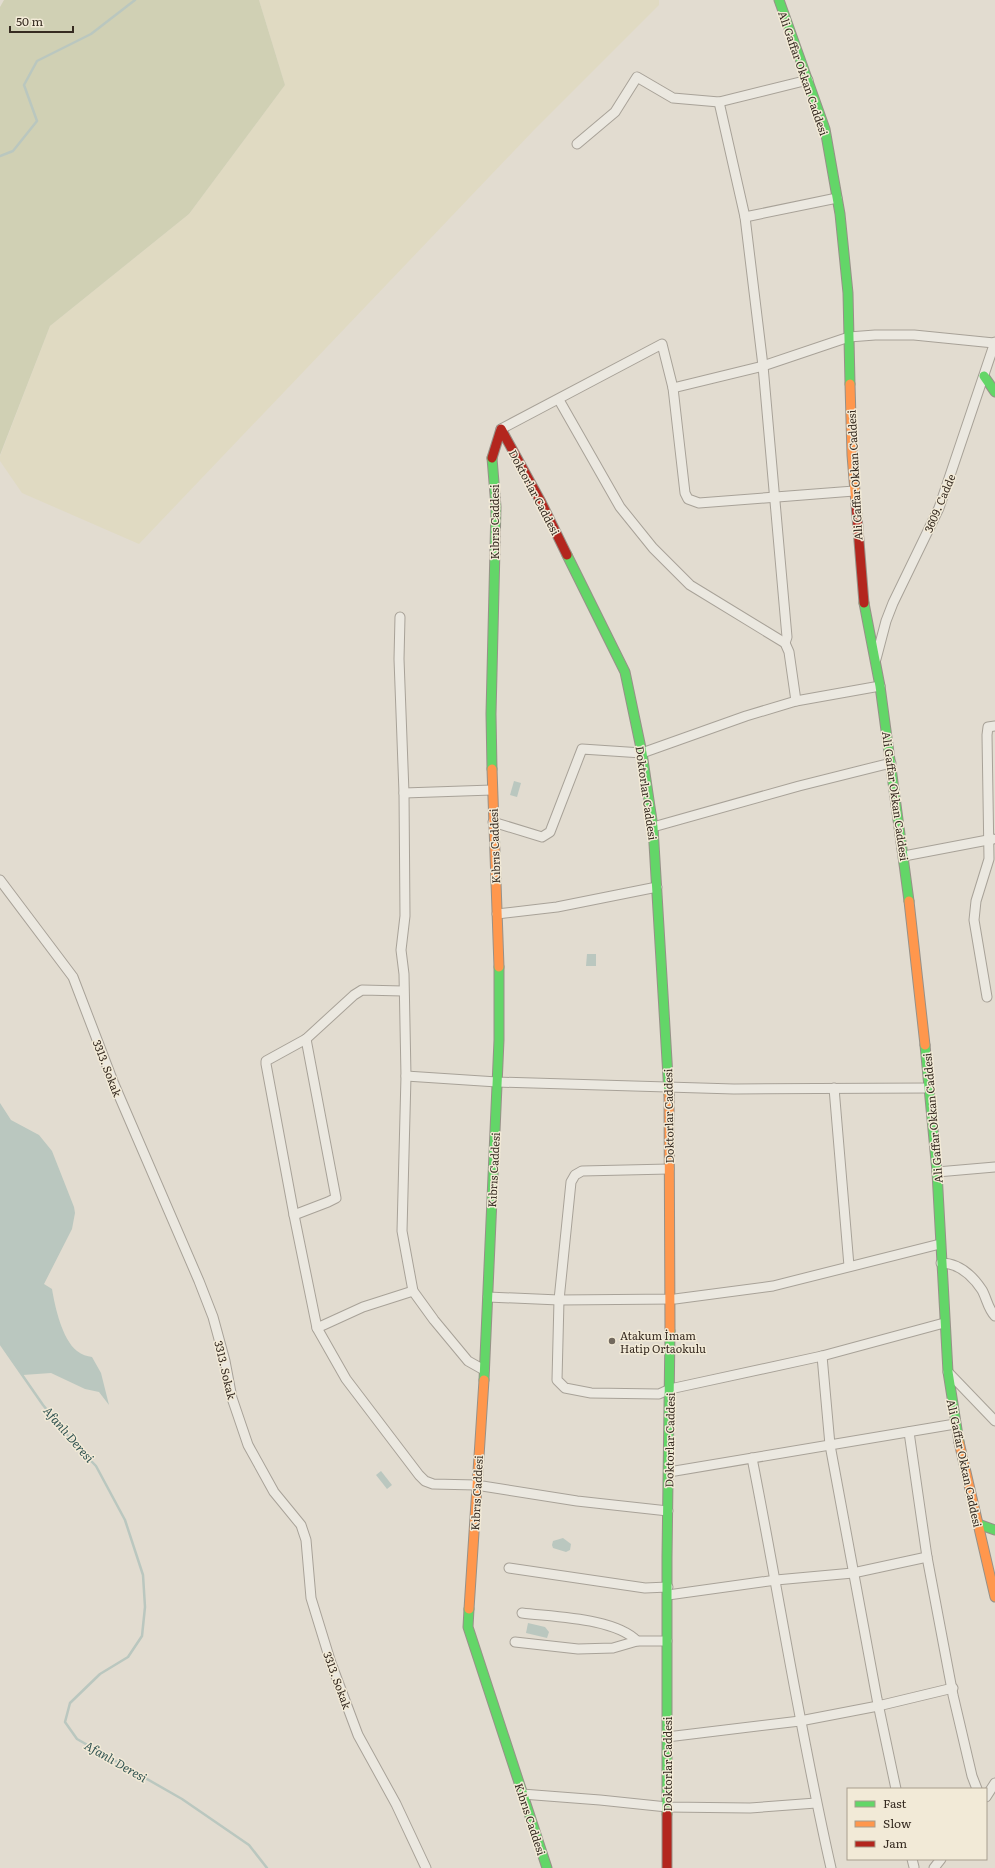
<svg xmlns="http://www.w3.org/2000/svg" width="995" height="1868" font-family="Literata,serif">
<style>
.farmland{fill:#e0dac2}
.green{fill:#d0d0b4}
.water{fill:#bac7bf}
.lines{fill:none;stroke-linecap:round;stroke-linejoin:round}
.stream{stroke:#bac7bf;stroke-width:2.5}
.street-casing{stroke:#a8a298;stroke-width:11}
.fast-casing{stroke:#979188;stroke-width:11}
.slow-casing{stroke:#979188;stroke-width:11}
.jam-casing{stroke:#979188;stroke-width:11}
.street{stroke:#ebe8e0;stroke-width:9}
.fast{stroke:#63d668;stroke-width:9}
.slow{stroke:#ff974d;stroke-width:9}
.jam{stroke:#b3261e;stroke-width:9}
.poi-dot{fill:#72695e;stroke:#f2ead7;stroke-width:1.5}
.labels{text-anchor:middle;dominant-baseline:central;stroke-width:3;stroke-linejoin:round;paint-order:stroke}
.street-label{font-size:11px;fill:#362b21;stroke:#f2ead7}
.poi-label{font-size:11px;fill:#362b21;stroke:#f2ead7;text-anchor:start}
.water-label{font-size:12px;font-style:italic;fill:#325452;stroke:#f2ead7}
</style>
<rect width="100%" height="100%" fill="#e2dcd0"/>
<polygon class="farmland" points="259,0 659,0 659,5 533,131 139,544 22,493 0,461 0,456 50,326 189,214 285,85"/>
<polygon class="green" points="4,0 259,0 285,85 189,214 50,326 0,455 0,7"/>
<g class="water">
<polygon points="514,781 521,783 517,797 510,795"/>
<polygon points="587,954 596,954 596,966 586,966"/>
<path d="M0,1103L11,1120L39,1135L52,1151L74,1207L75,1213L72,1229L44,1284L52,1289C55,1307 62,1339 77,1351C82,1355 87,1356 92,1357L101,1373L109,1405L99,1392L85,1389L51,1373L23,1375L0,1343Z"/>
<polygon points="381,1471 392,1485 387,1489 376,1475"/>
<polygon points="563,1538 571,1544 570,1550 566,1552 553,1548 552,1545 553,1541"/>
<polygon points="528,1623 545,1627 549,1632 547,1638 526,1633"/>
</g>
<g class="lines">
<g class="stream">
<polyline points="0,156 13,151 37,121 24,85 37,61 91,34 135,0"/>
<polyline points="0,1343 43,1405 73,1442 96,1466 125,1520 143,1575 145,1607 142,1636 128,1657 100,1674 70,1703 65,1722 77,1739 182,1799 249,1845 267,1868"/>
</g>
<defs>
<g id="street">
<polyline points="719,102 745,217 763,366 787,637 785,643"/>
<polyline points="577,144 615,112 637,77 673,98 719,102 808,80"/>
<polyline points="745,217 837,198"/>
<polyline points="673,388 763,366 849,337 875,335 914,335 994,343"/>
<polyline points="559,400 620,507 653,548 690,585 785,643 789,652 796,701"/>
<polyline points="501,429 662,344 673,388 685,493 688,499 699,503 854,491"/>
<polyline points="400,617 399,659 404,793 405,916 401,950 404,974 406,1076 402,1231 413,1291 434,1320 468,1361 484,1370"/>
<polyline points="876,659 886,621 893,603 939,508 995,342"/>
<polyline points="404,793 492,790"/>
<polyline points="493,822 542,837 550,832 582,749 642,753 746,716 796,701 880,686"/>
<polyline points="653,827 799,786 891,763"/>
<polyline points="904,856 993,839"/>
<polyline points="0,880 73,977 114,1084 199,1281 213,1317 225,1361 232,1398 248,1445 274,1492 301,1525 306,1540 311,1598 331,1663 358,1735 396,1804 426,1868"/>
<polyline points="497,914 557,907 657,887"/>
<polyline points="403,991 362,990 354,995 306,1039 266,1061 266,1064 294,1215 317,1328 346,1379 419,1475 425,1481 433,1484 476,1485 577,1501 668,1511"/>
<polyline points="987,997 974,920 976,901 989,859 987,735 988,727 995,726"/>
<polyline points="406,1076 497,1082 734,1089 929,1088"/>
<polyline points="834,1088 849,1266"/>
<polyline points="669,1169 582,1171 575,1175 571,1182 559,1300 557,1380 565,1388 591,1393 659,1394 670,1389 822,1356 944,1323"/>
<polyline points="937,1172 995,1167"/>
<polyline points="294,1215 328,1202 336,1198 306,1039"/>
<path d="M941,1263C959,1263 972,1275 982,1290C987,1299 988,1309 995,1316"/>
<polyline points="488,1297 559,1300 675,1299 773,1286 940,1244"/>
<polyline points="317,1328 363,1307 413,1291"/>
<polyline points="822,1356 830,1445 877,1699 896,1789"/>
<polyline points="948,1372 995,1421"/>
<polyline points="909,1432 927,1557 953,1695 972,1776 977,1789"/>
<path d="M752,1458C779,1595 800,1732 831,1868"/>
<polyline points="669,1472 955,1424"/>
<polyline points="509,1568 645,1588 668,1587"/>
<polyline points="668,1595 776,1580 853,1573 927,1557"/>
<path d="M522,1613C554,1617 615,1618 637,1641"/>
<polyline points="515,1642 578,1649 613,1648 637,1641 667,1641"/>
<polyline points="667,1737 800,1721 878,1706 953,1688"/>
<polyline points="522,1794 600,1800 667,1807 750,1808 816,1803"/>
<polyline points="986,1797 995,1783"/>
<polyline points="912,1859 914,1867"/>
<polyline points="934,1868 941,1859"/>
</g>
<g id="fast">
<polyline points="779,0 825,129 840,214 848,293 850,384"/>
<polyline points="984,376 995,392"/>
<polyline points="567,555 625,672 642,753 653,827 669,1094"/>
<polyline points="864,603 880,686 909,901"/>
<polyline points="492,769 491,714 496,507 492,458"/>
<polyline points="925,1045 937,1172 948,1372 959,1442"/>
<polyline points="484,1380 499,1040 499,967"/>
<polyline points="978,1524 995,1530"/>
<polyline points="469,1609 468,1627 547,1868"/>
<polyline points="667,1814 667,1557 670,1331"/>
</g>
<g id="slow">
<polyline points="850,384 852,455 856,504"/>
<polyline points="492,769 499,967"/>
<polyline points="909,901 925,1045"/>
<polyline points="669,1094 670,1331"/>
<polyline points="959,1442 995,1597"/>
<polyline points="469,1609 484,1380"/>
</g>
<g id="jam">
<polyline points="492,458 501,429 541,502 567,555"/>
<polyline points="856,504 864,603"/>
<polyline points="667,1814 667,1868"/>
</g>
</defs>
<use href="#street" class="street-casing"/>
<use href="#fast" class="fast-casing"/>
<use href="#slow" class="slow-casing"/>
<use href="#jam" class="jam-casing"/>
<use href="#street" class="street"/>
<use href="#fast" class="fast"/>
<use href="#slow" class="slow"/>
<use href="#jam" class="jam"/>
</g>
<circle class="poi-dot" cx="612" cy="1341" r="4"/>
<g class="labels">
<g class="street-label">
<text transform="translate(804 73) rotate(71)">Ali Gaffar Okkan Caddesi</text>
<text transform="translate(854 475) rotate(-93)">Ali Gaffar Okkan Caddesi</text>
<text transform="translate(535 492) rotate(62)">Doktorlar Caddesi</text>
<text transform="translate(939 503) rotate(-67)">3609. Cadde</text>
<text transform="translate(494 522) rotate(-90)">Kıbrıs Caddesi</text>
<text transform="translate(647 793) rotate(82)">Doktorlar Caddesi</text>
<text transform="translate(896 796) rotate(82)">Ali Gaffar Okkan Caddesi</text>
<text transform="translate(494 846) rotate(-92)">Kıbrıs Caddesi</text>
<text transform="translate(108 1068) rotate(69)">3313. Sokak</text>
<text transform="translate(668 1116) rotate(-91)">Doktorlar Caddesi</text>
<text transform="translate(932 1118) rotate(-95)">Ali Gaffar Okkan Caddesi</text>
<text transform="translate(493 1170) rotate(-87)">Kıbrıs Caddesi</text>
<text transform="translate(226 1370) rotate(77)">3313. Sokak</text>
<text transform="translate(669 1440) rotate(-89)">Doktorlar Caddesi</text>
<text transform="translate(965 1463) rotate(78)">Ali Gaffar Okkan Caddesi</text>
<text transform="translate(476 1493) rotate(-87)">Kıbrıs Caddesi</text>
<text transform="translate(338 1680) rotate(70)">3313. Sokak</text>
<text transform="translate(667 1764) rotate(-90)">Doktorlar Caddesi</text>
<text transform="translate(531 1819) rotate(72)">Kıbrıs Caddesi</text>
</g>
<g class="poi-label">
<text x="620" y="1335">Atakum İmam<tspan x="620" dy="13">Hatip Ortaokulu</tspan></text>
</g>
<g class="water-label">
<text transform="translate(69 1434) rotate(49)">Afanlı Deresi</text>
<text transform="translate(116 1761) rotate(30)">Afanlı Deresi</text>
</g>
</g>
<rect x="847" y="1788" width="140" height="72" fill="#f2ead7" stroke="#a79e8e"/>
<rect x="855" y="1801" width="20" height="6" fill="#63d668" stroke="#a79e8e"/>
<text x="883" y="1808" font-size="12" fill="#362b21">Fast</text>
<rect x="855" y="1821" width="20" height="6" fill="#ff974d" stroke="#a79e8e"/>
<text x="883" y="1828" font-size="12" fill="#362b21">Slow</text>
<rect x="855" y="1841" width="20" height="6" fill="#b3261e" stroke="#a79e8e"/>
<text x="883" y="1848" font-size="12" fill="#362b21">Jam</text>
<path d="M10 26v6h63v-6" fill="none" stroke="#362b21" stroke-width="2"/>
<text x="16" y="26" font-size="12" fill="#362b21" stroke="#f2ead7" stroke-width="3" paint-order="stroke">50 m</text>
</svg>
